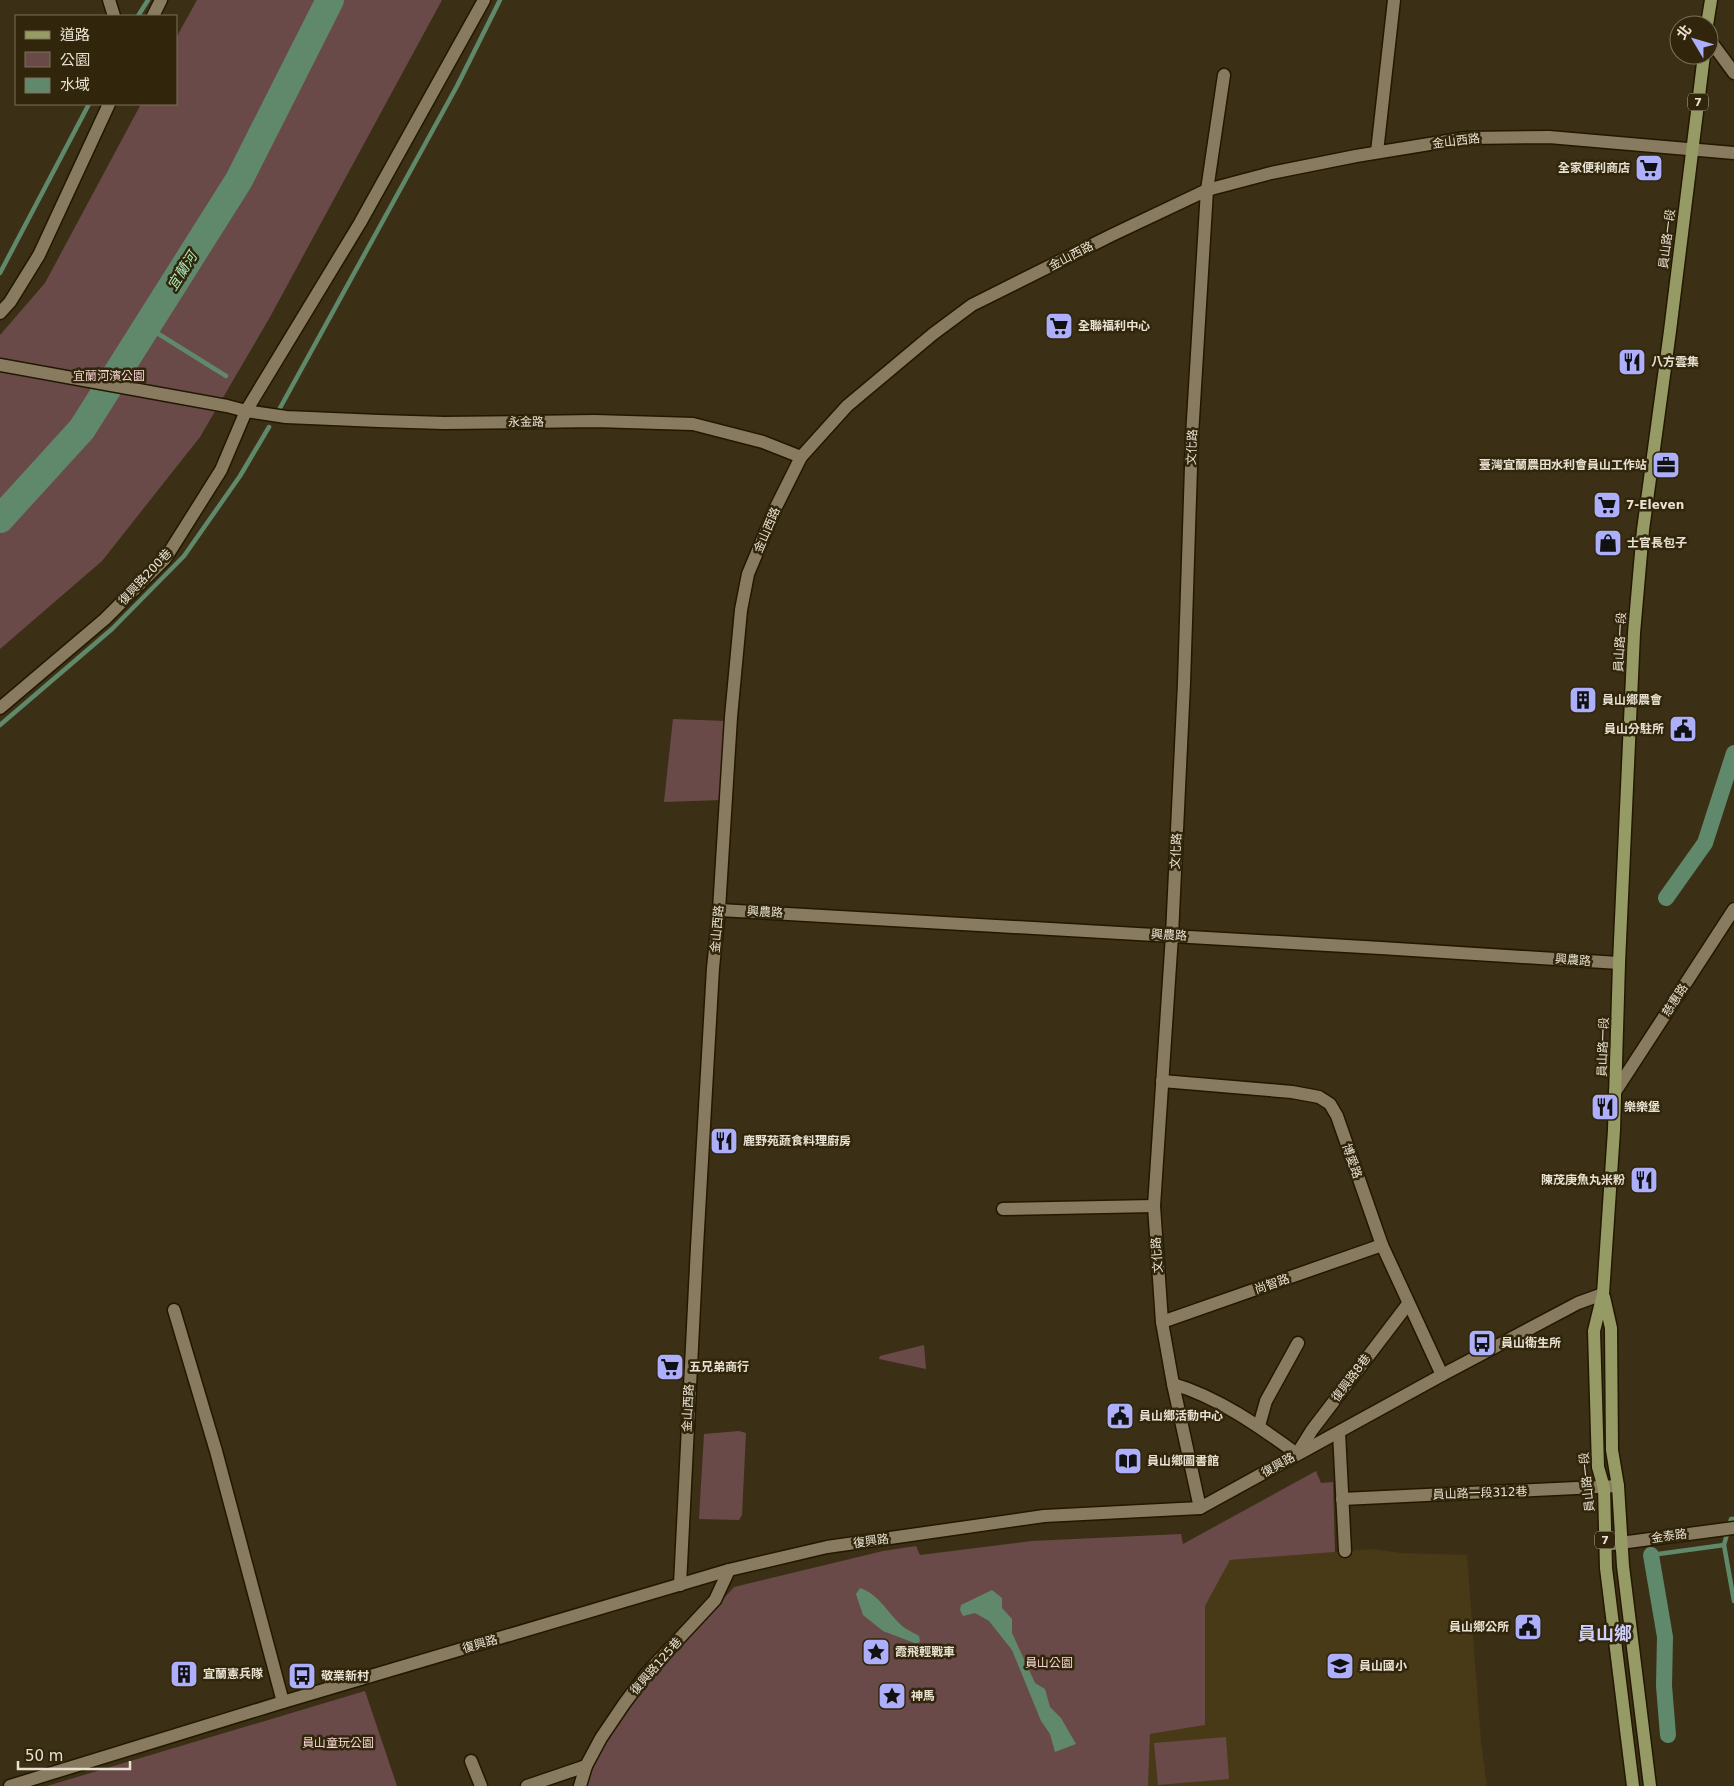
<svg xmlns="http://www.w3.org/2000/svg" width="1734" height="1786" font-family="'DejaVu Sans','Noto Sans TC',sans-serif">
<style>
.built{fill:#483a17}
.green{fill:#694a49}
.water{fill:#60896b}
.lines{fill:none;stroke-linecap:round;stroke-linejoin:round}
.stream{stroke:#60896b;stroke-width:4.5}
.canal{stroke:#60896b;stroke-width:16}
.river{stroke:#60896b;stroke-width:28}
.minor-casing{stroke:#221800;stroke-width:15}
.major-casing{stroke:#221800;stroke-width:15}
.minor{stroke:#887b5f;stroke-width:12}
.major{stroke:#969a65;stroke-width:12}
.labels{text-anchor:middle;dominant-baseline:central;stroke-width:5;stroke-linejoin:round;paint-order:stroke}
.shield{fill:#31260b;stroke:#b2aa97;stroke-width:1}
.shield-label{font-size:11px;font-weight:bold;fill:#e9e2d3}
.street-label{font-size:12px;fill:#e9e2d3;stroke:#31260b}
.poi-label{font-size:12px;font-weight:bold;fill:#e9e2d3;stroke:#31260b;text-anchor:start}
.park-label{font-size:12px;fill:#f5d3d1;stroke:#31260b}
.water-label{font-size:14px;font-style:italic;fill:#aaedbc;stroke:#31260b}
.district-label{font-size:18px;font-weight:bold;fill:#cfd1fc;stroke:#31260b}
</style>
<rect width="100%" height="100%" fill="#3b3015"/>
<polygon class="built" points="1372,1549 1401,1553 1467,1555 1481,1742 1487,1786 1148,1786 1149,1734 1205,1725 1205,1606 1230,1560"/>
<g class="green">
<polygon points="197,0 442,0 270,317 200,437 102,561 0,649 0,335 45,283 141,104 176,104 176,38"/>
<polygon points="673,719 726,721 721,800 664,802"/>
<polygon points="924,1345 926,1369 879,1359 880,1356"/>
<polygon points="739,1431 746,1433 742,1515 739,1520 699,1519 704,1434"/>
<polygon points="1316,1471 1321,1483 1333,1482 1335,1552 1230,1560 1205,1606 1205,1725 1150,1734 1148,1786 586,1786 592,1766 626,1709 658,1671 734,1587 883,1551 916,1546 920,1555 1032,1541 1181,1534 1183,1544"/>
<polygon points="365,1691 397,1786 47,1786"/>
<polygon points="1226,1737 1229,1779 1158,1785 1154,1743"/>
</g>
<g class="water">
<path d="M860,1588C878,1594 886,1610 899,1623C904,1629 913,1632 919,1636L920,1641L917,1644L883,1631L863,1615L856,1594Z"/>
<polygon points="992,1590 1002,1598 1002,1608 1012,1619 1012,1633 1035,1683 1045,1689 1050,1707 1061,1718 1076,1744 1055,1752 1050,1734 1041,1721 1012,1650 989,1621 975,1613 963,1616 960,1610 961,1605"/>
</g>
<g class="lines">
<g class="stream">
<polyline points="138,16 148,0"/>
<polyline points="0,273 89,104"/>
<polyline points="157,333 226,376"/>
<polyline points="280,408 457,86 500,0"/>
<polyline points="0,725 112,629 184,556 240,476 269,427"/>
<polyline points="1734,1519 1731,1519 1724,1545 1734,1601"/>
<polyline points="1651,1555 1724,1545"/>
</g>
<g class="canal">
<polyline points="1666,898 1705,843 1734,753"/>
<polyline points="1651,1555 1665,1637 1664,1686 1668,1735"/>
</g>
<polyline class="river" points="0,519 82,429 239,180 330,0"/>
<defs>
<g id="minor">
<polyline points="109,0 114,16"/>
<polyline points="153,16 161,0"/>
<polyline points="1709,39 1734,73"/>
<polyline points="1377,152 1394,0"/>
<polyline points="0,313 10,302 39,255 109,104"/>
<polyline points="0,365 227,406 246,411 286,417 379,421 444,423 595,421 693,424 763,442 801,457"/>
<polyline points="0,708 105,619 165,559 221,470 246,411 360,223 484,0"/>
<polyline points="719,910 1381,948 1619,963"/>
<polyline points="1162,1081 1292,1092 1319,1097 1330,1104 1337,1116 1382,1245 1442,1375"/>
<polyline points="1615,1092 1734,909"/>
<polyline points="1003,1209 1154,1206"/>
<polyline points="174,1310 216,1451 283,1702"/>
<polyline points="1162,1322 1382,1245"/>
<path d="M1173,1384C1218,1397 1260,1427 1297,1454L1312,1430L1408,1304"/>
<polyline points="1259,1426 1266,1401 1298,1343"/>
<polyline points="1339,1432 1345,1551"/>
<polyline points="1342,1499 1618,1486"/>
<polyline points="1200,1508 1173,1384 1162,1322 1154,1206 1172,935 1184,683 1192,436 1207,190 1224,75"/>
<polyline points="1605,1545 1734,1528"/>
<polyline points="680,1585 697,1247 713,968 719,910 731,717 741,610 748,574 776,507 801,457 847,406 933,334 972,305 1112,235 1207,190 1271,173 1356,156 1466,138 1549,137 1734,153"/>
<polyline points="471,1761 481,1786"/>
<polyline points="10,1786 283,1702 729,1570 827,1547 1044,1516 1200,1508 1442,1375 1578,1303 1603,1294"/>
<polyline points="527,1786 586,1766"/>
<polyline points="580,1786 586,1766 601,1738 624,1704 647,1673 715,1600 729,1570"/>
</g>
<g id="major">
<polyline points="1707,25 1711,0"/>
<polyline points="1604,1297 1611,1328 1612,1450 1618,1486 1623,1566 1650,1786"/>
<polyline points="1633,1786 1606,1568 1604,1488 1598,1467 1594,1331 1603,1294 1614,1130 1619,963 1634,633 1643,530 1670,331 1704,55"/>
</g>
</defs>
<use href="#minor" class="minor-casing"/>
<use href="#major" class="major-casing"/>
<use href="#minor" class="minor"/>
<use href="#major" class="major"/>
</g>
<defs>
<symbol id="supermarket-square" viewBox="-11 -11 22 22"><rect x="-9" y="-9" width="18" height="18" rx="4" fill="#adaffb" stroke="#31260b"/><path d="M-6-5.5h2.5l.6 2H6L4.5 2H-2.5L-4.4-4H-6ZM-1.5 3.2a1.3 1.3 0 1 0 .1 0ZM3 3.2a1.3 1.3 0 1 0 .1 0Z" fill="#111"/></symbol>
<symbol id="restaurant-square" viewBox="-11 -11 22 22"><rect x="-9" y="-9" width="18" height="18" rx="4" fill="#adaffb" stroke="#31260b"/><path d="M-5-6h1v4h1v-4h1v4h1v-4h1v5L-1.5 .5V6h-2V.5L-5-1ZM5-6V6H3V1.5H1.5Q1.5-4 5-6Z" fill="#111"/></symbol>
<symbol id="office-square" viewBox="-11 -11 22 22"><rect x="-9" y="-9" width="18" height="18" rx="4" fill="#adaffb" stroke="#31260b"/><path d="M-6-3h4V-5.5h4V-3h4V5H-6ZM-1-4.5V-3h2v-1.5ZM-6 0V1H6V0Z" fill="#111"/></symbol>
<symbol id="shop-square" viewBox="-11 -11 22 22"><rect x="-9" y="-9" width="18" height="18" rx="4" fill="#adaffb" stroke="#31260b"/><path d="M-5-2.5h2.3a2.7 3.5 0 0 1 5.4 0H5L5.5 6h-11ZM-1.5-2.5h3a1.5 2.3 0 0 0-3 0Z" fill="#111"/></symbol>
<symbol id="building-square" viewBox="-11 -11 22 22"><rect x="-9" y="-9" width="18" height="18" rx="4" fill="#adaffb" stroke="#31260b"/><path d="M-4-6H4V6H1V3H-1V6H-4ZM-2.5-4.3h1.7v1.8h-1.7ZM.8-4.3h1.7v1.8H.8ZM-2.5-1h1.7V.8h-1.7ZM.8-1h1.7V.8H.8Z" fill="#111"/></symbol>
<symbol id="civic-square" viewBox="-11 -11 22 22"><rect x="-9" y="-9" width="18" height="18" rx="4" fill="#adaffb" stroke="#31260b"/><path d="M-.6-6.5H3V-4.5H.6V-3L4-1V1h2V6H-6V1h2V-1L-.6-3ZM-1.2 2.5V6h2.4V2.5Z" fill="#111"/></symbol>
<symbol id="bus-square" viewBox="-11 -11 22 22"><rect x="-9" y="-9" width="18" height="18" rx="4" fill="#adaffb" stroke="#31260b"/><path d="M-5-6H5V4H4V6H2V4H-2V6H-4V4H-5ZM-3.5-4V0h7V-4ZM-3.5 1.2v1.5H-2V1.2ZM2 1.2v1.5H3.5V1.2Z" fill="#111"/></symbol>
<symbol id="library-square" viewBox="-11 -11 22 22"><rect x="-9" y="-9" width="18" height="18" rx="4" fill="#adaffb" stroke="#31260b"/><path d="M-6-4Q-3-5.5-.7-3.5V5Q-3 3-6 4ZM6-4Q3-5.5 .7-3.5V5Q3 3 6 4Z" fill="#111"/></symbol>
<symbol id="sight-square" viewBox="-11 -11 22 22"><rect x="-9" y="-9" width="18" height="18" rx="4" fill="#adaffb" stroke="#31260b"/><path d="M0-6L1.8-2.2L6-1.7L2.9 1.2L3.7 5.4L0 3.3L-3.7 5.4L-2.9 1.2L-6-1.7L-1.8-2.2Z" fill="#111"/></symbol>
<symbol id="school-square" viewBox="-11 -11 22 22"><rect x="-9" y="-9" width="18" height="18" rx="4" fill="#adaffb" stroke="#31260b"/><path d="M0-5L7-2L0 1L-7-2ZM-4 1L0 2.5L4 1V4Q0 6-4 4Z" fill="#111"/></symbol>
</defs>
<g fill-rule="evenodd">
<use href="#supermarket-square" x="1633" y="152" width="32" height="32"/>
<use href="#supermarket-square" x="1043" y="310" width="32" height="32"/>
<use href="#restaurant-square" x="1616" y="346" width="32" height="32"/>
<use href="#office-square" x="1650" y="449" width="32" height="32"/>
<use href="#supermarket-square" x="1591" y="489" width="32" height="32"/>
<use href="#shop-square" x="1592" y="527" width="32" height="32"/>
<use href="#building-square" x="1567" y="684" width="32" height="32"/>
<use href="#civic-square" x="1667" y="713" width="32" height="32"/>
<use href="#restaurant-square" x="1589" y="1091" width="32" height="32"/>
<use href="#restaurant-square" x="708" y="1125" width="32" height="32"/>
<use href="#restaurant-square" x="1628" y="1164" width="32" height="32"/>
<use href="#bus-square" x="1466" y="1327" width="32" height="32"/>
<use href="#supermarket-square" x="654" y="1351" width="32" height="32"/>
<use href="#civic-square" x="1104" y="1400" width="32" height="32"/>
<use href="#library-square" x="1112" y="1445" width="32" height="32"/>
<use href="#civic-square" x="1512" y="1611" width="32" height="32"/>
<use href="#sight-square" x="860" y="1636" width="32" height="32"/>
<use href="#school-square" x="1324" y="1650" width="32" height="32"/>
<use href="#building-square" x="168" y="1658" width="32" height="32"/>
<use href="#bus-square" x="286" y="1660" width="32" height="32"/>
<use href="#sight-square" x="876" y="1680" width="32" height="32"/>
</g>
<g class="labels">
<g class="shield">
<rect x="1688" y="93.5" width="20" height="17" rx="4"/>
<rect x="1595" y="1531.5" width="20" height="17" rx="4"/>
</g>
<g class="shield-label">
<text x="1698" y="102">7</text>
<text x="1605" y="1540">7</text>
</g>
<g class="street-label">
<text transform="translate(1456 141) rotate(-7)">金山西路</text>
<text transform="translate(1667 239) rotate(-83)">員山路一段</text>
<text transform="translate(1071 256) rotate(-27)">金山西路</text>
<text transform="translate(526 422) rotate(-1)">永金路</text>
<text transform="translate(1192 447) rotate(-88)">文化路</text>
<text transform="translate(767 530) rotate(-67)">金山西路</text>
<text transform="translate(145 577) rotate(-47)">復興路200巷</text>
<text transform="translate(1620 642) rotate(-87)">員山路一段</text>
<text transform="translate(1176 851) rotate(-87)">文化路</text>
<text transform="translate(765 912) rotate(3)">興農路</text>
<text transform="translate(717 929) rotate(-85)">金山西路</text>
<text transform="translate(1169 935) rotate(3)">興農路</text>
<text transform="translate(1573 960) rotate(4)">興農路</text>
<text transform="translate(1675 1000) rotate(-57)">慈惠路</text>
<text transform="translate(1603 1047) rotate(-88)">員山路一段</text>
<text transform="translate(1352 1161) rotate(71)">博愛路</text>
<text transform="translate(1157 1255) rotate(-94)">文化路</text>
<text transform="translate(1272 1284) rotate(-19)">尚智路</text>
<text transform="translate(1351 1378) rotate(-53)">復興路8巷</text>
<text transform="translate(688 1408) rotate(-87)">金山西路</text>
<text transform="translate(1278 1465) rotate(-29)">復興路</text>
<text transform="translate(1587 1482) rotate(-96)">員山路一段</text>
<text transform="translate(1480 1493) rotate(-2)">員山路一段312巷</text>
<text transform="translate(1669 1536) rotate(-8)">金泰路</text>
<text transform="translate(871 1541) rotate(-8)">復興路</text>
<text transform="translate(480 1644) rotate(-16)">復興路</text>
<text transform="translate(656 1666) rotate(-49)">復興路125巷</text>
</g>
<g class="poi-label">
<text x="1630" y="168" text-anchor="end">全家便利商店</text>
<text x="1078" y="326">全聯福利中心</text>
<text x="1651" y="362">八方雲集</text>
<text x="1647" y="465" text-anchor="end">臺灣宜蘭農田水利會員山工作站</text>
<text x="1626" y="505">7-Eleven</text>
<text x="1627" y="543">士官長包子</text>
<text x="1602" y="700">員山鄉農會</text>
<text x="1664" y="729" text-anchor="end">員山分駐所</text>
<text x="1624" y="1107">樂樂堡</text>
<text x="743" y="1141">鹿野苑蔬食料理廚房</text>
<text x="1625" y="1180" text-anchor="end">陳茂庚魚丸米粉</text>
<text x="1501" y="1343">員山衛生所</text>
<text x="689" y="1367">五兄弟商行</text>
<text x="1139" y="1416">員山鄉活動中心</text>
<text x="1147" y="1461">員山鄉圖書館</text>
<text x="1509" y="1627" text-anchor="end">員山鄉公所</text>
<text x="895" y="1652">霞飛輕戰車</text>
<text x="1359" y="1666">員山國小</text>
<text x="203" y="1674">宜蘭憲兵隊</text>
<text x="321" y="1676">敬業新村</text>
<text x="911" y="1696">神馬</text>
</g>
<g class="park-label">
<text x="109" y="376">宜蘭河濱公園</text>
<text x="1049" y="1663">員山公園</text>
<text x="338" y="1743">員山童玩公園</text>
</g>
<g class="water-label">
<text transform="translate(182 271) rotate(-58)">宜蘭河</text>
</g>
<g class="district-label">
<text x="1605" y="1633">員山鄉</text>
</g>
</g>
<rect x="15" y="15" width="162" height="90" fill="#31260b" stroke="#7b715b"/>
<rect x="25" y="31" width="25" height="8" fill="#969a65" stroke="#7b715b"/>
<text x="60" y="40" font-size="15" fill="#e9e2d3">道路</text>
<rect x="25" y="52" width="25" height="15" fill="#694a49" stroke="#7b715b"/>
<text x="60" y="65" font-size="15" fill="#e9e2d3">公園</text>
<rect x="25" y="78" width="25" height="15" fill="#60896b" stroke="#7b715b"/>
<text x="60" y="90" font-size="15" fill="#e9e2d3">水域</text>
<g transform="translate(1694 40) rotate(308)"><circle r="24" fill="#31260b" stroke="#7b715b"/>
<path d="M0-4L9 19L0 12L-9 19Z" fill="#adaffb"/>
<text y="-8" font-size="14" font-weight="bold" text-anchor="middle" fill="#e9e2d3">北</text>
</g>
<path d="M18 1761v8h112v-8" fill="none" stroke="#e9e2d3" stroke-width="2.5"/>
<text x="25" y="1761" font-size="15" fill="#e9e2d3" stroke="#31260b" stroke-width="4" paint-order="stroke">50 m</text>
</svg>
